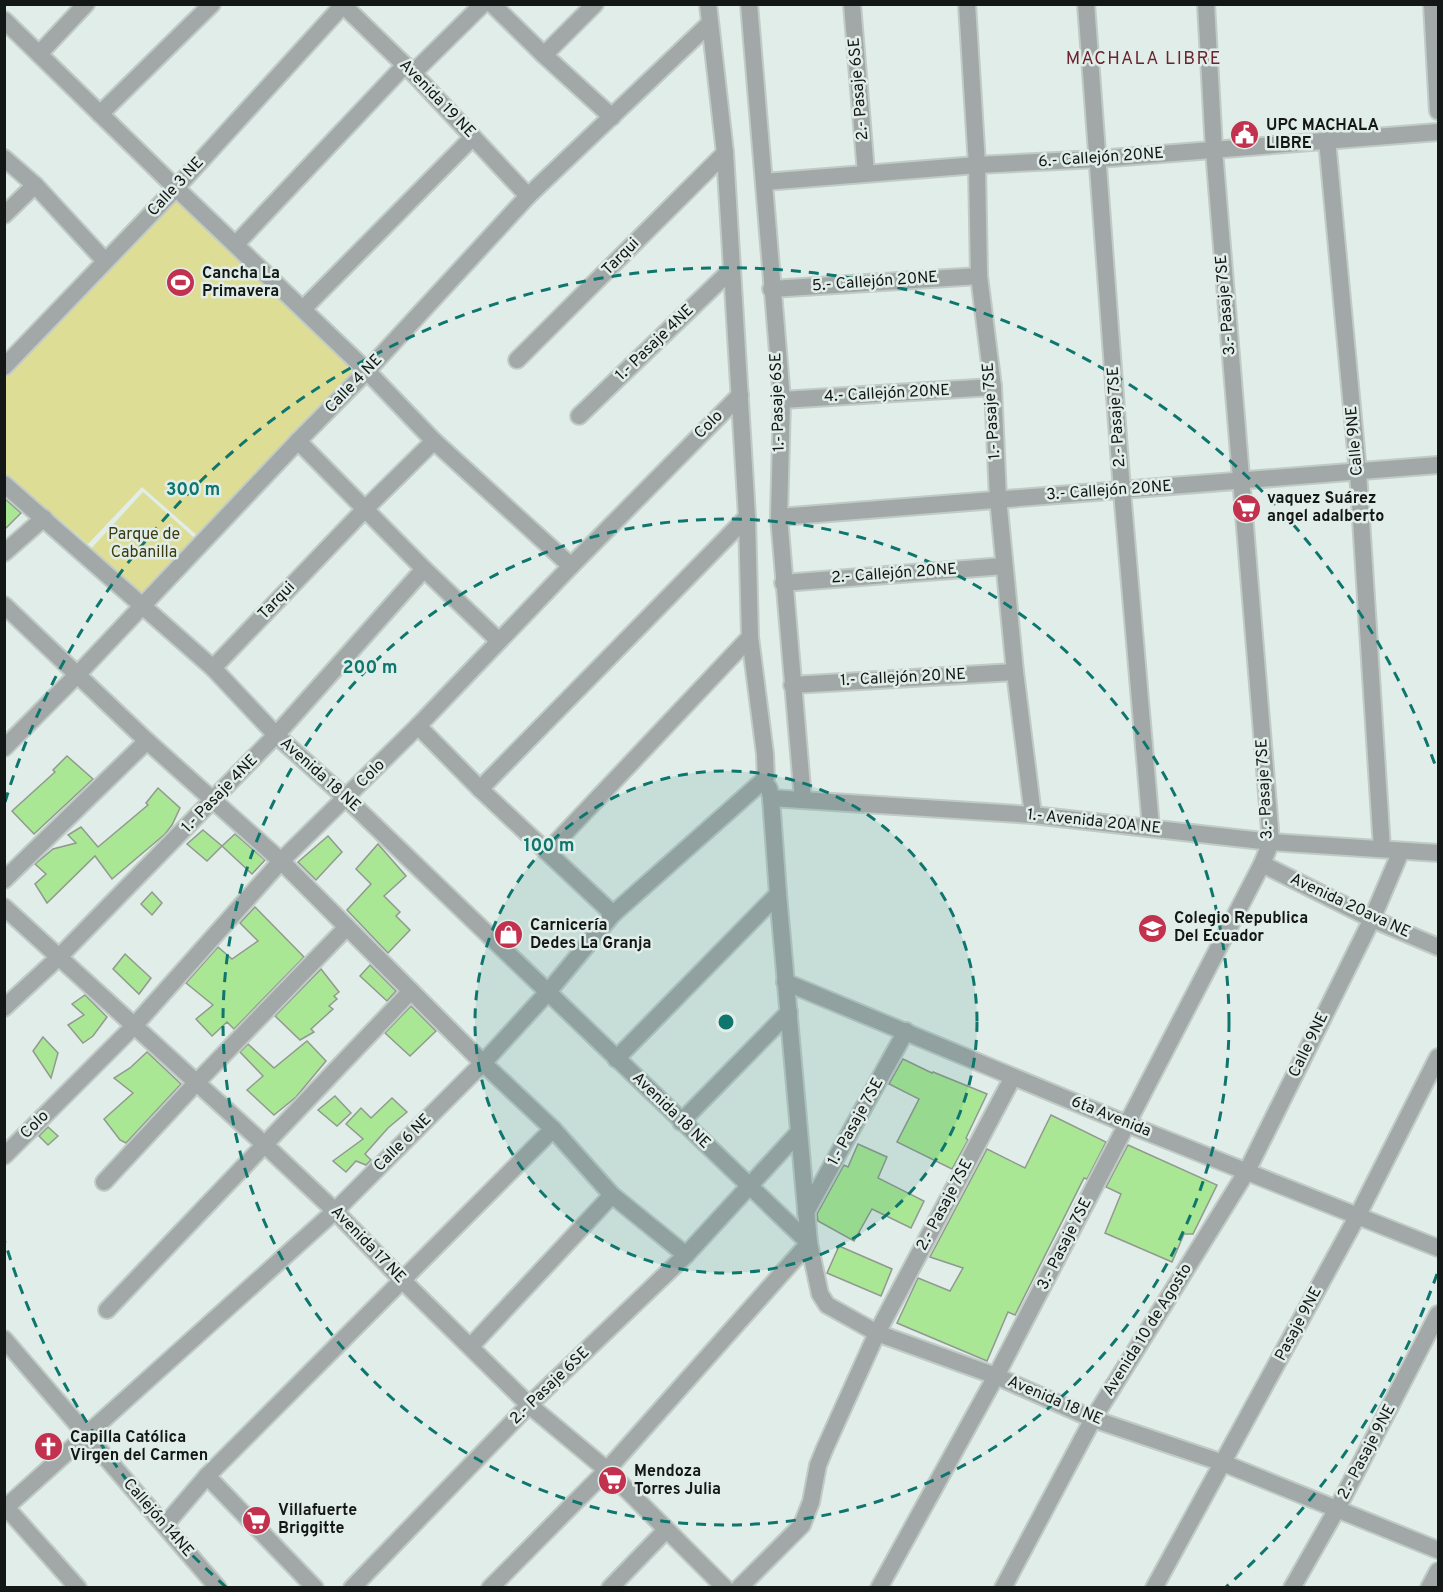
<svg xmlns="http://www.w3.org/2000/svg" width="1443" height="1592" font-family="Overpass,sans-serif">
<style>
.green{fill:#dedd96}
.building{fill:#a9e795;stroke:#929990;stroke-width:1.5}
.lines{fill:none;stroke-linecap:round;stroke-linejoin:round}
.minor-casing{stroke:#c0cbc6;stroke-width:20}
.minor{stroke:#a2a8a8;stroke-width:16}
.ring{fill:none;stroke:#0f766e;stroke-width:3;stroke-dasharray:10 8}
.labels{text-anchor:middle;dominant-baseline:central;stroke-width:5;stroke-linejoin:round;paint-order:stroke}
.street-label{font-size:16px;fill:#131715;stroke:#e1ede8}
.poi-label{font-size:16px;font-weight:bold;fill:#131715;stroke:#e1ede8;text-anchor:start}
.park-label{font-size:16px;fill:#3c3b0e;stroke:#e1ede8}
.neighbourhood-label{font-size:18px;letter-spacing:1.5px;fill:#6a242f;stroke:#e1ede8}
.centre{fill:#0f766e;stroke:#e1ede8;stroke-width:3}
.ring-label{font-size:18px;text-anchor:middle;font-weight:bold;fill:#0f766e;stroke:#e1ede8;stroke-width:5;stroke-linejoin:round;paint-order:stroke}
</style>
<rect width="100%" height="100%" fill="#e1ede8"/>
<g class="green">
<polygon points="176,193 369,374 200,538 142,487 88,544 5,473 4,373"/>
<polygon points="143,492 200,543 142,599 88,552"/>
</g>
<g class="building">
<polygon points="4,498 21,513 4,530"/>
<polygon points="67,756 93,779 34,834 12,811 55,772 53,770"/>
<polygon points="158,788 180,808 172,825 165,834 112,879 95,856 47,903 35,884 46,874 35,864 53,849 76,843 68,835 81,827 98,847 148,805 146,803"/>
<polygon points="203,830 222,846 207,861 187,844"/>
<polygon points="235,834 265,860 252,874 222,846"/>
<polygon points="328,836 342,852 316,880 298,862"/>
<polygon points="378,844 406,876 384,896 400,912 396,916 410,930 388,953 347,910 371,884 356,869"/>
<polygon points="152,892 162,903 152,915 141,904"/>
<polygon points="255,907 304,957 234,1029 227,1022 212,1036 196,1019 213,1005 186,983 218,947 232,959 258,941 240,923"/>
<polygon points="125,954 151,978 139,994 113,969"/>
<polygon points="370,965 396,991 387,1001 360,976"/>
<polygon points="321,969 339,992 334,996 337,999 329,1006 333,1009 311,1029 314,1032 300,1040 275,1016"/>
<polygon points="85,995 107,1017 93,1036 83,1043 68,1025 84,1015 72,1004"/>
<polygon points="411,1006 436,1031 410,1056 385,1033"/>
<polygon points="43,1037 58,1053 51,1078 33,1051"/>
<polygon points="307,1041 326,1061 296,1097 274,1115 247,1090 263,1076 240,1052 248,1044 274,1068"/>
<polygon points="147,1052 181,1084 126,1143 120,1140 104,1119 133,1093 114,1078 130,1068"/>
<polygon points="903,1059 932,1073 933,1072 987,1094 966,1138 968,1140 952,1169 897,1142 919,1099 889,1084"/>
<polygon points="335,1096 351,1113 337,1126 318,1110"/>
<polygon points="392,1098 407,1112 388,1128 365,1154 371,1160 366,1165 356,1161 346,1172 333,1161 363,1139 346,1124 361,1108 371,1118"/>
<polygon points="1051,1115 1106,1142 1087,1179 1084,1178 1015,1315 1008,1312 987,1361 897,1323 918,1278 950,1291 963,1268 930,1257 987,1149 1025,1168"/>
<polygon points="48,1127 58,1136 48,1145 39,1136"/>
<polygon points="858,1144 887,1157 878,1178 924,1201 911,1228 872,1209 854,1241 818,1221 817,1214 844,1165 848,1167"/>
<polygon points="1128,1145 1217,1185 1193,1234 1184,1234 1172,1262 1105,1233 1121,1194 1106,1187"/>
<polygon points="839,1246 892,1269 881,1296 827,1273"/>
</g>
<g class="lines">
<defs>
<g id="minor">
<polyline points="342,4 413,73 528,196"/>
<polyline points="492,4 544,55 612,117"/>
<polyline points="749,4 782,400 779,517 803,800"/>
<polyline points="852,4 866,173"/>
<polyline points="967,4 977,165 979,276 993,387 998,498 1015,672 1033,815"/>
<polyline points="1086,4 1122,491 1151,828"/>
<polyline points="1432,4 1438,111"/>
<polyline points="4,20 176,188 367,371 434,441 571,566"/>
<polyline points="39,54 86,4"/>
<polyline points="544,55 595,4"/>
<polyline points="413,73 483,4"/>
<polyline points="100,114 212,4"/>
<polyline points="1327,140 1358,472 1382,849"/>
<polyline points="4,158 35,185 4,215"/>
<polyline points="764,182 977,165 1098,159 1438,132"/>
<polyline points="35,185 105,261"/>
<polyline points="236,244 405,65"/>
<polyline points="771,289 979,276"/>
<polyline points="303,309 473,137"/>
<polyline points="517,360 725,153"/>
<polyline points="4,367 176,188 344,4"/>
<polyline points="782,400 993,387"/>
<polyline points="579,416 731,270"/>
<polyline points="4,484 213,668 276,735 347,799 809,1243"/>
<path d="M779,517C999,498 1219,483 1438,465"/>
<polyline points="4,553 44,518"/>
<polyline points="424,569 499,641"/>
<polyline points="783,583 1004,566"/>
<polyline points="4,605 147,741 281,861 483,1063 553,1129 612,1195 686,1255"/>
<polyline points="213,668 366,508 434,441"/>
<polyline points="792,685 1015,672"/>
<polyline points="418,726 480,789 613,914"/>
<polyline points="4,748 78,674 298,441 367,371 528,196 709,24"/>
<polyline points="769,788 771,798 1033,815 1271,842 1438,853"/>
<polyline points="480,789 747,517"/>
<polyline points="771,798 778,894 809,1243 820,1294 827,1305 877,1333 996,1376 1093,1419 1223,1463 1438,1550"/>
<polyline points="547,852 750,637"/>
<polyline points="1262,864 1372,919 1438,947"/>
<polyline points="4,880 147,741"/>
<polyline points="4,907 265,1145 335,1211 402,1280 529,1405 607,1470 725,1588"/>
<polyline points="785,982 1127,1124 1438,1248"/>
<polyline points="4,1008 59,957 276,735 424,569 298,441"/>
<polyline points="616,1059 778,894"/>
<polyline points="681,1122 789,1012"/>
<polyline points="4,1156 134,1026 281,861 418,726 571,566 740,395"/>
<polyline points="104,1182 197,1082 347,927"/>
<polyline points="806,1212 906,1031"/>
<polyline points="107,1310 411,991"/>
<polyline points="4,1339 218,1588"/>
<polyline points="471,1346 612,1195"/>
<polyline points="207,1476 315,1588"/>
<polyline points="4,1505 78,1588"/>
<polyline points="4,1509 335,1211 483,1063 548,992 613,914 766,778 765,754 750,637 747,517 725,153 708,4"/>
<polyline points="165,1525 207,1476 553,1129"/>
<polyline points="352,1588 529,1405 686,1255 798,1133"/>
<polyline points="490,1588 607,1470 809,1243"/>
<polyline points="610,1588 666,1530"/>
<polyline points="739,1588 802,1525 811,1502 818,1465 825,1448 877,1333 1013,1077"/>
<polyline points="879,1588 996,1376 1262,864 1271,842 1214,150 1206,4"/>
<polyline points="1003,1588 1093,1419 1247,1171 1372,919 1401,851"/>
<polyline points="1154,1588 1358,1215 1438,1057"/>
<polyline points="1292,1588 1337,1509 1438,1314"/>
<polyline points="1429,1588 1438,1571"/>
</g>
</defs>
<use href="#minor" class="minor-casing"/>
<use href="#minor" class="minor"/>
</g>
<circle cx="726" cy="1022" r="251" fill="#0f766e" fill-opacity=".12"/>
<g class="ring">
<circle cx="726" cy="1022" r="251"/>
<circle cx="726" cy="1022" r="503"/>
<path d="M1437 1274A754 754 0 0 1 1226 1587M226 1587A754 754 0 0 1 5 1242M5 802A754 754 0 0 1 1437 770"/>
</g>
<defs>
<symbol id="civic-disc" viewBox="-11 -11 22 22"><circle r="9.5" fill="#c2324f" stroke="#e1ede8"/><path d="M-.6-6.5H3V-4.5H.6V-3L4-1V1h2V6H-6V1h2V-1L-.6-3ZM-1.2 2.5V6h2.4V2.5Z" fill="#fff"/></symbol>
<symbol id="stadium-disc" viewBox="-11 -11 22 22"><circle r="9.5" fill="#c2324f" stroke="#e1ede8"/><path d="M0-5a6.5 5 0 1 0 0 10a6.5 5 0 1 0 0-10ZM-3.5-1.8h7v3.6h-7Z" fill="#fff"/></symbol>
<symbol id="supermarket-disc" viewBox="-11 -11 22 22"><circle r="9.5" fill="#c2324f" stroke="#e1ede8"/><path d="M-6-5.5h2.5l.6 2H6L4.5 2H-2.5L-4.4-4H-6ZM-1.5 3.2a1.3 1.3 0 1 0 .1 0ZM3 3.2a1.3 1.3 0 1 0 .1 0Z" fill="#fff"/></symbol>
<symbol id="school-disc" viewBox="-11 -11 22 22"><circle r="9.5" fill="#c2324f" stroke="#e1ede8"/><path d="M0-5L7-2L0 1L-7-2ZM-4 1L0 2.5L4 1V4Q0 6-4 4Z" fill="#fff"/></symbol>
<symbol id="shop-disc" viewBox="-11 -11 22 22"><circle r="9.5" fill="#c2324f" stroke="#e1ede8"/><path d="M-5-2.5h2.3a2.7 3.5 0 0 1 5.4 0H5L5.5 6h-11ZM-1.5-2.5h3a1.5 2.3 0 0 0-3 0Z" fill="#fff"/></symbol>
<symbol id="church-disc" viewBox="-11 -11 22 22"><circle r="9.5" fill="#c2324f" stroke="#e1ede8"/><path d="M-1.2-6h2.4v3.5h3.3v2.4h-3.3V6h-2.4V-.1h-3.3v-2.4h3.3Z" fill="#fff"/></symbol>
</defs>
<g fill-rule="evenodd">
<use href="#civic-disc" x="1228" y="118" width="33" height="33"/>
<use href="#stadium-disc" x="164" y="266" width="33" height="33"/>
<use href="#supermarket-disc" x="1230" y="492" width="33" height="33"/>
<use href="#school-disc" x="1136" y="912" width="33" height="33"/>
<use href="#shop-disc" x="492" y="918" width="33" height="33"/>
<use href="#church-disc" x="32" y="1430" width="33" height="33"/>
<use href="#supermarket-disc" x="596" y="1464" width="33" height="33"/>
<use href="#supermarket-disc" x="240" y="1504" width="33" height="33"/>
</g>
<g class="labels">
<g class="street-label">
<text transform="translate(859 89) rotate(-95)">2.- Pasaje 6SE</text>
<text transform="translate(437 99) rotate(46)">Avenida 19 NE</text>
<text transform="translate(1101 158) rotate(-4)">6.- Callejón 20NE</text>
<text transform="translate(176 187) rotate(-47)">Calle 3 NE</text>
<text transform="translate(621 257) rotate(-45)">Tarqui</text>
<text transform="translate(875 282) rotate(-4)">5.- Callejón 20NE</text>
<text transform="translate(1226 305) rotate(-95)">3.- Pasaje 7SE</text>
<text transform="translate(655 343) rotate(-44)">1.- Pasaje 4NE</text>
<text transform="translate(354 384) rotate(-46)">Calle 4 NE</text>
<text transform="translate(887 394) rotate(-3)">4.- Callejón 20NE</text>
<text transform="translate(778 402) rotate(-92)">1.- Pasaje 6SE</text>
<text transform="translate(992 411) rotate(-94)">1.- Pasaje 7SE</text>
<text transform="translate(1117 417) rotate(-94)">2.- Pasaje 7SE</text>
<text transform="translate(709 425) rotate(-45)">Colo</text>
<text transform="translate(1355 441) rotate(-95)">Calle 9NE</text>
<text transform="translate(1109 491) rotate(-4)">3.- Callejón 20NE</text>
<text transform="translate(894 574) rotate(-4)">2.- Callejón 20NE</text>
<text transform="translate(277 601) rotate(-46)">Tarqui</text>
<text transform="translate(903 678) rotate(-3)">1.- Callejón 20 NE</text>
<text transform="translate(371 774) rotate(-45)">Colo</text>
<text transform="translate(320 775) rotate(42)">Avenida 18 NE</text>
<text transform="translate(1265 789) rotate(-93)">3.- Pasaje 7SE</text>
<text transform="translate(220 794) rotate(-46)">1.- Pasaje 4NE</text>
<text transform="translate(1094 822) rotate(6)">1.- Avenida 20A NE</text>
<text transform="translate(1350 906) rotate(25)">Avenida 20ava NE</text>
<text transform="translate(1309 1045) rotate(-64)">Calle 9NE</text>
<text transform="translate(671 1111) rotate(44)">Avenida 18 NE</text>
<text transform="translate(1111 1117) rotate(22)">6ta Avenida</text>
<text transform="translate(856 1122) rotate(-61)">1.- Pasaje 7SE</text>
<text transform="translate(35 1125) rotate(-45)">Colo</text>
<text transform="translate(403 1143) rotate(-45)">Calle 6 NE</text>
<text transform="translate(945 1205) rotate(-62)">2.- Pasaje 7SE</text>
<text transform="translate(1065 1244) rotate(-63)">3.- Pasaje 7SE</text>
<text transform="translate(368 1245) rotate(46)">Avenida 17 NE</text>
<text transform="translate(1299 1324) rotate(-62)">Pasaje 9NE</text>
<text transform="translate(1148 1330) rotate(-58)">Avenida 10 de Agosto</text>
<text transform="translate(550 1386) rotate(-44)">2.- Pasaje 6SE</text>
<text transform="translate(1055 1401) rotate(23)">Avenida 18 NE</text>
<text transform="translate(1367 1452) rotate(-62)">2.- Pasaje 9NE</text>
<text transform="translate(158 1518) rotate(49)">Callejón 14NE</text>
</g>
<g class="poi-label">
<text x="1266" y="126">UPC MACHALA<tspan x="1266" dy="18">LIBRE</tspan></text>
<text x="202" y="274">Cancha La<tspan x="202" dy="18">Primavera</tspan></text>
<text x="1267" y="499">vaquez Suárez<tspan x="1267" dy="18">angel adalberto</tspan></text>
<text x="1174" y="919">Colegio Republica<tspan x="1174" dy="18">Del Ecuador</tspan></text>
<text x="530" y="926">Carnicería<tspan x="530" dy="18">Dedes La Granja</tspan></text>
<text x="70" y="1438">Capilla Católica<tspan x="70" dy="18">Virgen del Carmen</tspan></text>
<text x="634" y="1472">Mendoza<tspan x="634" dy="18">Torres Julia</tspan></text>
<text x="278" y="1511">Villafuerte<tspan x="278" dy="18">Briggitte</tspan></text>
</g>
<g class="park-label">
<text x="144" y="535">Parque de<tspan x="144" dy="18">Cabanilla</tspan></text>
</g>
<g class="neighbourhood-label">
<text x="1144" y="59">MACHALA LIBRE</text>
</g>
</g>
<circle cx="726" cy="1022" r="9" class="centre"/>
<g class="ring-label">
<text x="193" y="495">300 m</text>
<text x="370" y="673">200 m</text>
<text x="549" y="851">100 m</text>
</g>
<rect width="1443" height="1592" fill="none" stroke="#131715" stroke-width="12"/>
</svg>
